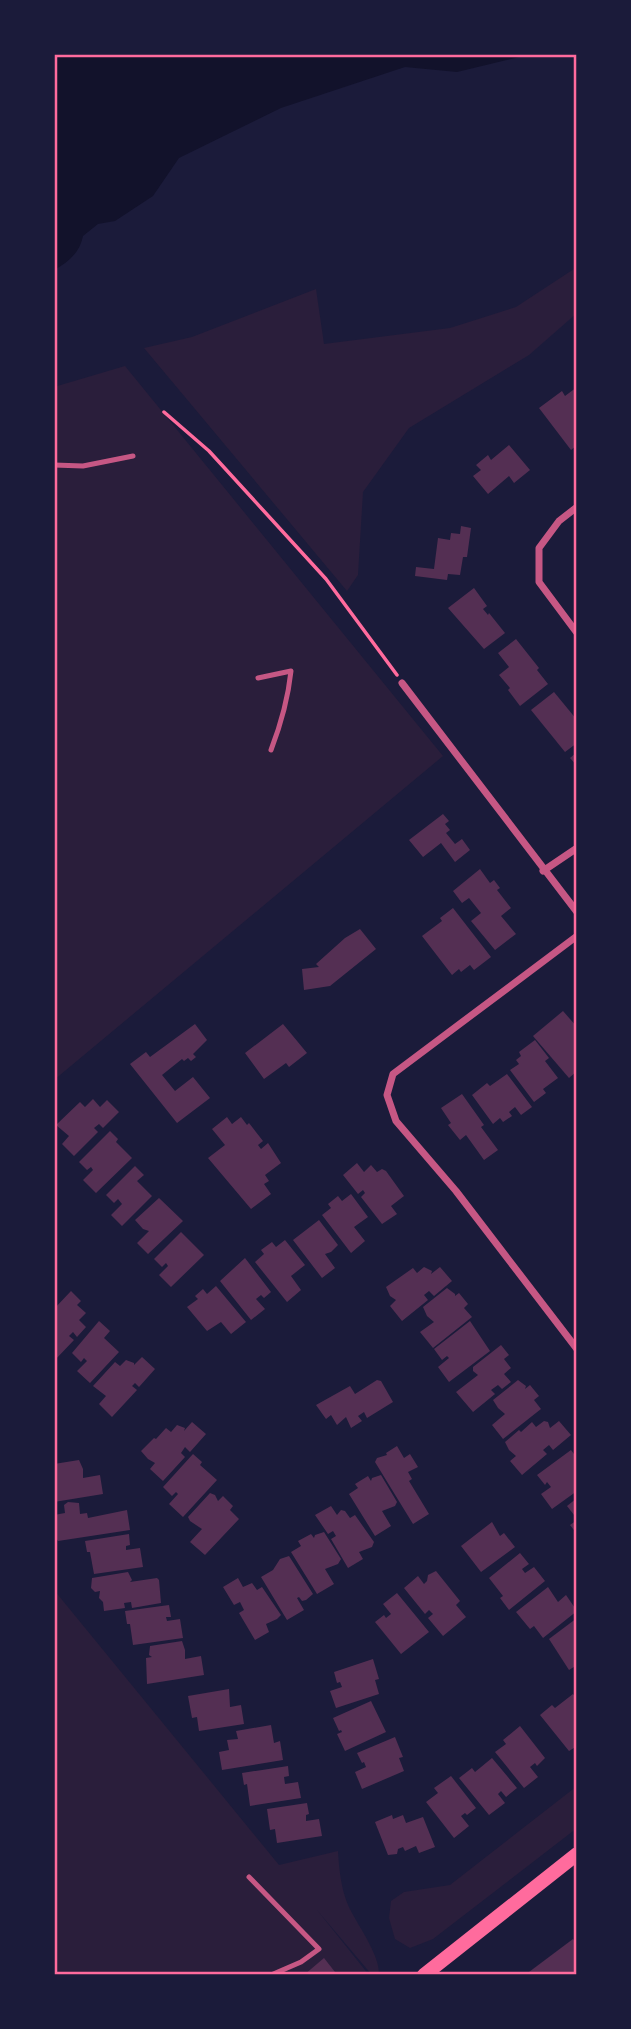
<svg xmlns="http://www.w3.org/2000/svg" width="631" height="2029" font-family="Quicksand,sans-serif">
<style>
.green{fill:#2a1e3b}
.water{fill:#12122b}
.building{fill:#542f53}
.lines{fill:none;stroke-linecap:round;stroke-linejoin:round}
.path{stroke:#ff6b9d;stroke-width:3.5}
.service{stroke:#c65784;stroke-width:5}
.minor{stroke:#c65784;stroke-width:7}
.secondary{stroke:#ff6b9d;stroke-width:14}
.neatline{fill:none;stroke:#ff6b9d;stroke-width:2.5}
</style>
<rect width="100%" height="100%" fill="#1b1b3a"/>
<g class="green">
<polygon points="577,267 577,313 529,355 409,428 363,492 358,575 347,591 144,348 192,337 316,289 324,344 450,328 516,307"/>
<polygon points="125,366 443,756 54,1080 54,387"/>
<path d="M54,1590L279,1865L338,1851C339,1869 341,1888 348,1905C357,1925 380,1954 379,1975H372L317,1910L369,1975H54Z"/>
<polygon points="577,1786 577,1828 433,1939 410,1948 395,1939 389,1918 391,1901 404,1892 450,1885"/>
</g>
<path class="water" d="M54,54H532L457,72L405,67L281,108L179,158L153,196L115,221L98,224L83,236C80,252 69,262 54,270Z"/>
<g class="building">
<polygon points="577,387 577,419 574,420 577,423 577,445 571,450 539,408 562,391 565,396"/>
<polygon points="509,445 530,470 514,483 509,476 488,494 473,476 481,470 476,465 488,455 491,460"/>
<polygon points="461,526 471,528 467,557 463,557 460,575 448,574 447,580 415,576 416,567 434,569 438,538 450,540 451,533 460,534"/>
<polygon points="474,588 487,606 483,609 488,615 489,613 505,633 484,649 448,608"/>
<polygon points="516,639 539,668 537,670 548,684 520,706 508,690 510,688 499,675 509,667 498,653"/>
<polygon points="554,692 577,720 577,743 565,752 531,710"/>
<polygon points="577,752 577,766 570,758"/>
<polygon points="443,814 449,821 445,824 450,830 446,833 455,844 462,839 470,850 455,862 441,843 423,857 409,840"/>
<polygon points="480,869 490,883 494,880 500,888 497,890 511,908 501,916 516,934 495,950 471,921 481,913 469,898 462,903 453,891"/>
<polygon points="453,908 491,957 474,970 470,965 461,972 459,969 452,975 422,936 442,921 440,918"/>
<polygon points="360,929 376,949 330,986 304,990 302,969 319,967 316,964 345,938"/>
<polygon points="563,1011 577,1027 577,1071 569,1078 533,1036"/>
<polygon points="195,1024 207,1040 193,1054 196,1057 191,1061 188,1058 184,1061 182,1059 162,1075 175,1091 193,1077 210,1098 177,1123 130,1064 146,1052 150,1057"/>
<polygon points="283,1024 307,1053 289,1067 286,1063 264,1079 245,1053"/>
<polygon points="535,1040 549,1058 545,1061 558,1078 543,1089 546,1093 534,1102 510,1070 519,1064 516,1060 521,1056 519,1052"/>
<polygon points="507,1074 532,1107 521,1115 515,1107 509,1112 512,1116 503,1122 500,1118 493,1124 472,1095 487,1083 490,1086"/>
<polygon points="462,1094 484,1125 481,1127 498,1150 484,1160 466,1135 460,1140 448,1125 451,1123 441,1108"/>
<polygon points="93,1099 100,1107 107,1100 119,1112 103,1128 99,1124 94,1128 98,1132 74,1156 62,1144 69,1136 56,1125 80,1102 85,1107"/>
<polygon points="227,1117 232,1124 241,1117 247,1125 249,1123 263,1141 258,1145 261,1149 268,1143 281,1163 265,1175 269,1181 264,1184 271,1194 251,1209 208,1158 225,1145 212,1129"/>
<polygon points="110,1131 118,1139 116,1142 132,1158 96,1193 83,1180 93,1170 91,1167 87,1170 79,1162"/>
<polygon points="357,1163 364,1172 371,1165 377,1172 382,1169 386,1171 404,1196 391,1206 397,1214 382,1224 361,1197 365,1193 363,1190 358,1194 343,1175"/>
<polygon points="135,1166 144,1175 137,1181 152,1196 122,1226 111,1215 122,1204 118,1199 114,1203 106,1195"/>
<polygon points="351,1194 368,1217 354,1227 365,1241 351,1253 322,1215 331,1208 328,1204 338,1196 342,1201"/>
<polygon points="159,1198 183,1221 148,1254 137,1243 149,1231 143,1229 135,1220"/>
<polygon points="319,1220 338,1245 331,1252 325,1254 335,1268 322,1278 293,1240"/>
<polygon points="181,1232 204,1255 171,1287 159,1275 168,1266 166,1263 162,1267 154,1259"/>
<polygon points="285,1240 305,1265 291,1276 301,1290 287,1302 255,1262 264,1254 261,1250 272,1242 276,1247"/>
<polygon points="245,1258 271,1292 264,1298 261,1295 256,1299 265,1309 251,1320 220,1281"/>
<polygon points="424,1267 432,1271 431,1274 440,1267 452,1281 434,1296 429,1291 424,1295 428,1300 402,1321 390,1306 396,1300 390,1296 386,1287 413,1268 417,1273"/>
<polygon points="216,1286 246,1322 231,1334 221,1322 207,1331 187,1307 198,1299 195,1296 203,1289 207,1294"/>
<polygon points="447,1288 455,1294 455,1296 459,1293 468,1304 464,1308 472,1317 433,1348 420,1332 434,1322 427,1316 423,1307"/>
<polygon points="71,1291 81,1301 77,1305 86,1313 79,1320 86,1327 77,1337 73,1332 69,1336 74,1340 54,1361 54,1309"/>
<polygon points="99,1321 110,1331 104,1338 119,1352 90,1383 77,1371 87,1361 84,1358 81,1362 72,1353"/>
<polygon points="470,1321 490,1351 449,1382 438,1367 449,1358 447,1356 442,1360 434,1349"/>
<polygon points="501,1345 509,1355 504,1359 511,1368 504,1374 511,1382 502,1389 498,1385 491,1390 495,1394 473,1412 456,1392 478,1375 473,1371 473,1367"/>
<polygon points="142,1357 155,1369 139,1387 135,1383 132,1386 137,1390 112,1417 99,1404 106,1396 93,1386 115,1362 120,1366 126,1360 134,1363 134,1365"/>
<polygon points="377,1380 381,1381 393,1402 367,1418 364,1412 358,1416 362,1421 351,1428 346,1417 337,1425 331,1415 326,1419 316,1405 350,1386 355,1394"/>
<polygon points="518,1380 526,1386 525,1389 530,1385 539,1396 534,1400 541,1409 503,1439 492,1425 505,1414 498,1408 493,1400"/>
<polygon points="544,1421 548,1422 550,1428 559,1421 571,1435 553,1450 549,1445 543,1450 547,1454 522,1475 510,1461 516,1456 509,1450 505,1442 519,1430 521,1432 532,1422 536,1427"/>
<polygon points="192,1422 206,1434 190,1452 185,1447 181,1453 185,1457 163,1481 150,1469 155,1463 148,1459 141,1451 154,1438 156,1439 166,1428 171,1432 177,1425 185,1428 184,1431"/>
<polygon points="397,1446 404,1458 410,1454 418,1467 408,1472 412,1479 409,1481 429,1514 413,1524 375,1462 377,1458 387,1455 386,1453"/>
<polygon points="571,1450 577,1458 577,1491 552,1509 541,1494 551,1487 547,1482 545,1485 537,1475"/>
<polygon points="193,1454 202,1462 200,1465 217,1480 183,1517 169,1504 178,1494 176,1492 172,1496 163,1487"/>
<polygon points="79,1460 83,1469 83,1478 100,1475 103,1494 54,1502 54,1464"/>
<polygon points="381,1475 397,1502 395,1506 382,1511 391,1526 375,1536 349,1494 358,1488 355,1484 368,1476 371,1481 372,1478"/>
<polygon points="210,1493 215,1495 218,1501 223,1496 233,1506 230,1510 239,1519 205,1555 190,1542 202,1529 190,1521 188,1517"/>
<polygon points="577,1498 577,1513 574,1515 567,1506"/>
<polygon points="68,1502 79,1503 80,1514 87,1513 88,1518 127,1510 130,1530 58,1541 55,1537 54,1515 65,1513 64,1505"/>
<polygon points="331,1506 337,1515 341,1510 345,1511 350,1518 355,1515 374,1542 372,1547 359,1552 363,1559 348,1568 331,1539 336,1536 333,1531 328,1534 315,1515"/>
<polygon points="577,1520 577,1534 570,1525"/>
<polygon points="492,1522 500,1536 504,1533 515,1547 481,1572 461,1546"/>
<polygon points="324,1532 341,1559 338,1564 325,1569 334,1584 317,1594 291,1552 301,1546 298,1541 311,1534 314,1538 315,1535"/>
<polygon points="129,1534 130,1545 126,1546 126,1550 140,1548 143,1567 94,1574 90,1552 87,1552 85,1541"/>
<polygon points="520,1553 529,1564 522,1569 525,1573 534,1567 545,1581 509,1610 500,1598 503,1596 489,1578"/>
<polygon points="289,1556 313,1594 306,1600 302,1601 299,1597 297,1598 304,1610 287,1620 261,1577 273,1570 280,1559"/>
<polygon points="436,1571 460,1601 456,1605 466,1617 443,1636 428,1618 433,1614 429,1610 425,1614 404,1588 418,1576 424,1584 427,1581 428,1575"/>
<polygon points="128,1572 132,1580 130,1582 157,1578 159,1580 161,1603 132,1608 131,1602 124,1603 125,1608 104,1611 103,1602 99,1598 100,1591 95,1592 91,1588 92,1578"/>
<polygon points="238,1578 243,1587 252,1583 257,1590 262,1587 281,1615 277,1619 266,1624 269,1632 255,1640 239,1613 244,1610 240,1602 234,1605 223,1587"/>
<polygon points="548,1587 558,1602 566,1595 577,1611 543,1638 534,1626 530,1629 516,1612"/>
<polygon points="397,1593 429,1632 401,1654 375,1622 384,1615 386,1618 391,1614 383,1604"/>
<polygon points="169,1605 171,1617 166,1617 167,1621 180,1619 183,1638 133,1645 130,1624 127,1624 125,1611"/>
<polygon points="577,1618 577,1665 569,1670 549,1639"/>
<polygon points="182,1641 185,1650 185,1659 201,1656 204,1675 147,1684 146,1658 152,1657 149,1655 150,1646"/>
<polygon points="373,1659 379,1679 375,1680 379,1694 336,1708 330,1691 342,1687 340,1682 337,1683 334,1672"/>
<polygon points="229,1689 230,1707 241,1705 244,1724 199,1731 197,1717 192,1718 188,1696"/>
<polygon points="573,1694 577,1699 577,1746 569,1751 540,1715 552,1705 555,1708"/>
<polygon points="371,1701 386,1732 345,1751 337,1734 342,1732 341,1730 339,1731 333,1718"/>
<polygon points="271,1725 274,1743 280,1741 283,1760 222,1770 219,1752 229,1750 227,1740 238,1739 236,1731"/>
<polygon points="520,1726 545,1758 537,1766 535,1763 530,1767 538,1777 524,1788 495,1752 506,1744 503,1740"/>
<polygon points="395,1737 403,1757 399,1758 404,1771 362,1789 355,1772 366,1767 364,1762 362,1763 357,1753"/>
<polygon points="492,1758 517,1788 506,1797 501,1791 498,1794 505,1803 489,1815 459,1778 472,1768 475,1772"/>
<polygon points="288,1766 289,1776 284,1777 285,1784 298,1782 301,1798 250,1806 247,1784 244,1785 242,1773"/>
<polygon points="451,1776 476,1808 467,1815 465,1813 461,1816 469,1826 454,1838 426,1802 438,1793 434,1788"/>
<polygon points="307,1803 309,1814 306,1815 306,1821 319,1819 322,1836 277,1843 275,1829 270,1830 267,1809"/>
<polygon points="392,1815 393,1819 403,1815 406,1823 423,1817 435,1847 419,1853 416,1846 405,1851 403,1847 398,1849 397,1854 388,1855 375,1822"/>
<polygon points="573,1939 577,1944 577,1975 525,1975"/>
<polygon points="324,1958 335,1972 332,1975 304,1975"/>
</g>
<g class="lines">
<polyline class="path" points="164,412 209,451 326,579 397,675"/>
<g class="service">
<polyline points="54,465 83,466 133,456"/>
<path d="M258,678L291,671C288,699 281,724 271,750"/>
<polyline points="249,1877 319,1949 301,1962 271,1975"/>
</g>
<g class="minor">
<polyline points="577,507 559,521 539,548 539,582 577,633"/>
<polyline points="402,683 577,912"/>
<polyline points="543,871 577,848"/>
<polyline points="577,936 393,1074 387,1095 396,1121 456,1191 577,1349"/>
</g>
<polyline class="secondary" points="424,1975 577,1854"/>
</g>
<rect width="631" height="2029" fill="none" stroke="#1b1b3a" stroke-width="112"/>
<rect x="56" y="56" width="519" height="1917" class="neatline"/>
</svg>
